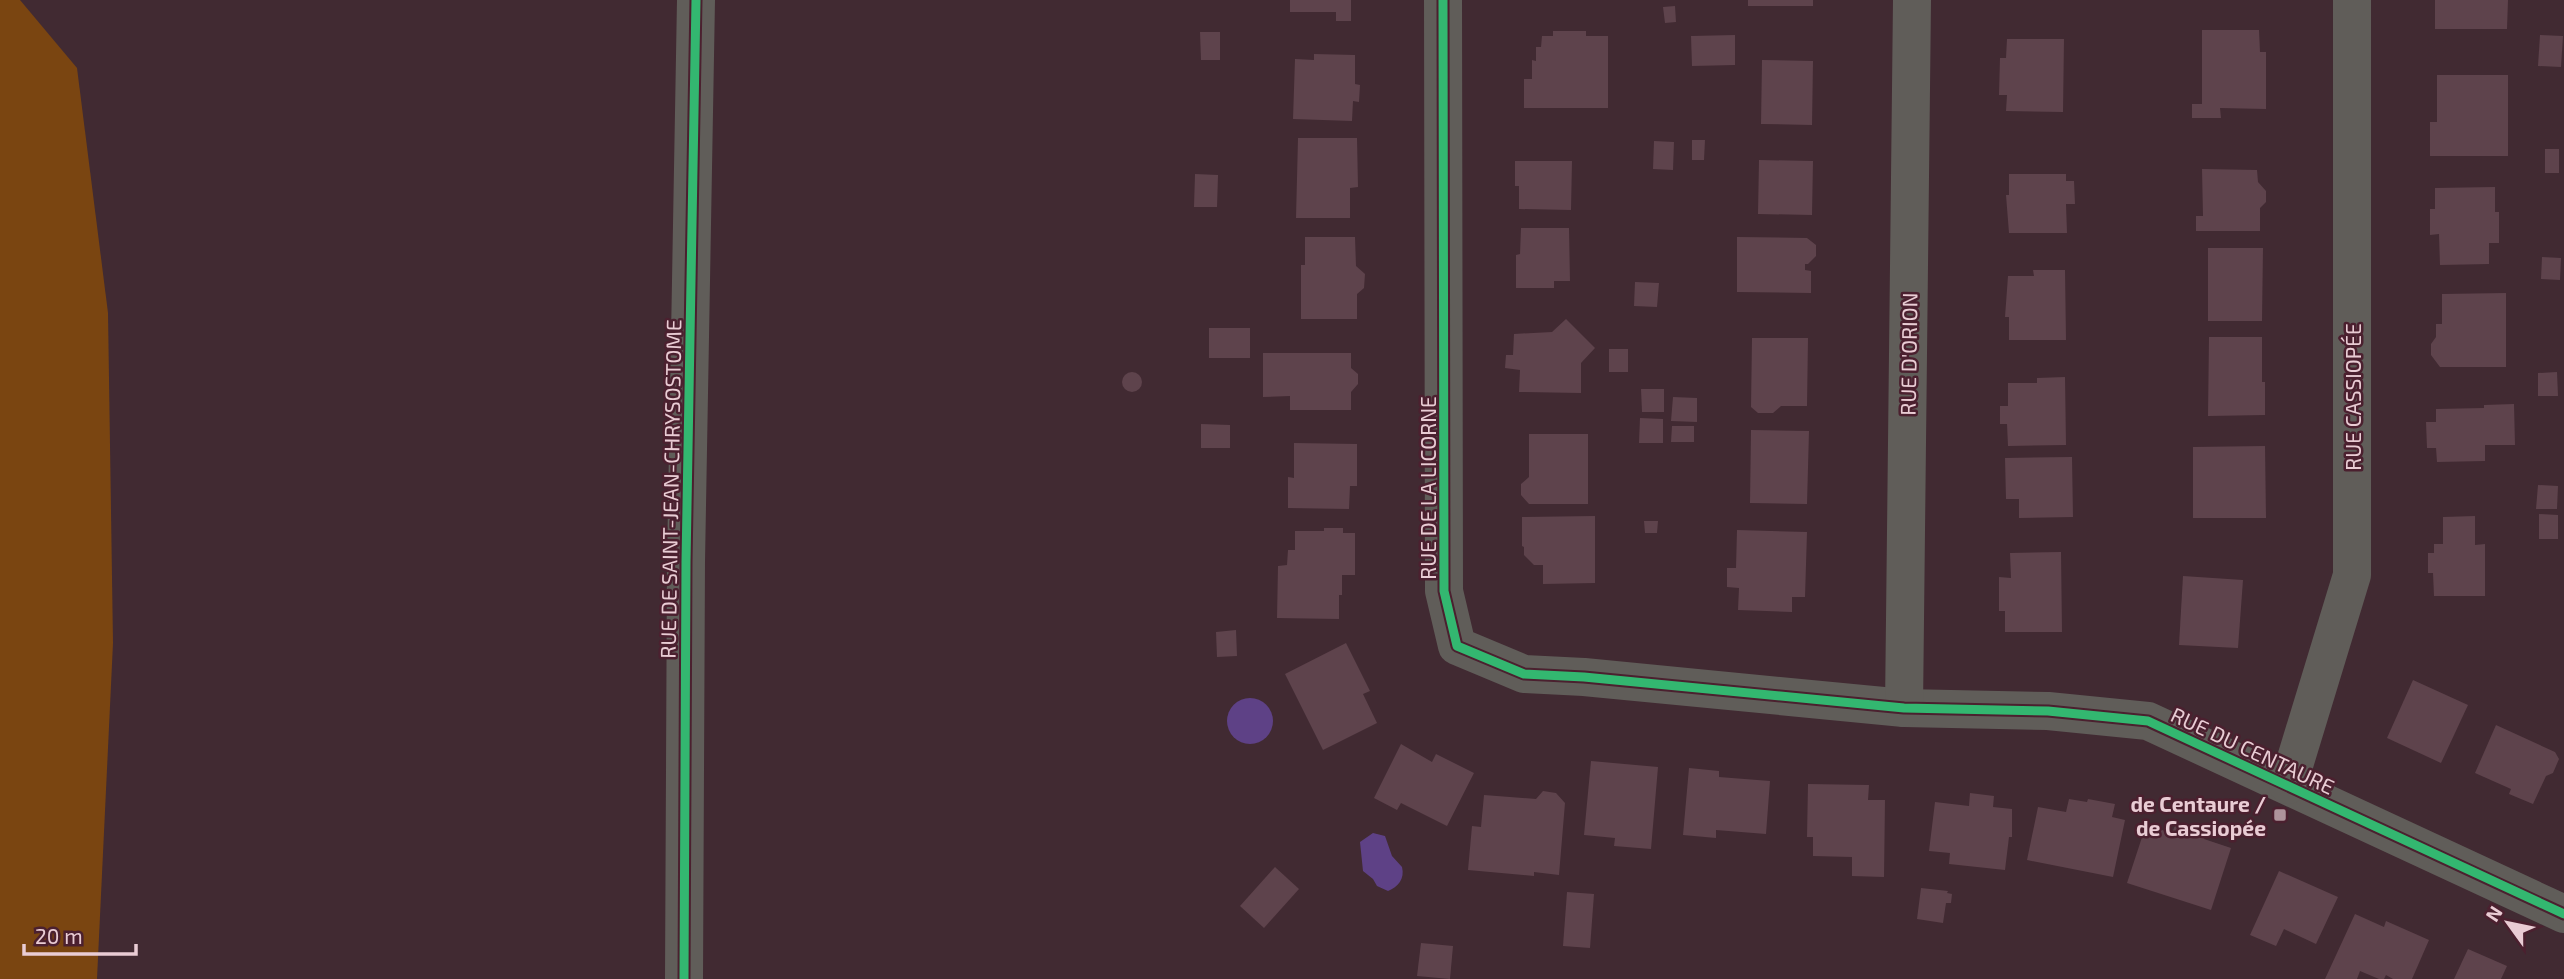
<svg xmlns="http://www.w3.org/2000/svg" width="2564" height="979" font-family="'Exo 2',sans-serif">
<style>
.green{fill:#7a4511}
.water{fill:#5e4186}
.building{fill:#5e434c}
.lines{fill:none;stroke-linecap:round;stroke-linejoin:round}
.minor{stroke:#605d59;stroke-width:38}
.cycleway-casing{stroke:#4b202f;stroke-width:13}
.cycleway{stroke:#33b770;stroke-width:9}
.poi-dot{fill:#ae939b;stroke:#4b202f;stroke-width:2.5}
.labels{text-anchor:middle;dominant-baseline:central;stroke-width:5;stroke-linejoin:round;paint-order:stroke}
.street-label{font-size:21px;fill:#e9ccd4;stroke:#4b202f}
.poi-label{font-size:21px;font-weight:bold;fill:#e9ccd4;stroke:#4b202f;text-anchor:end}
</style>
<rect width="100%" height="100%" fill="#412a32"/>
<polygon class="green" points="0,0 20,0 77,68 108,313 113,643 97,979 0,979"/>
<g class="water">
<circle cx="1250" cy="721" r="23"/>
<path d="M1373,833L1385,836L1392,856L1402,867C1405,879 1398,887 1388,891L1377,886L1373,879L1363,871L1360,842Z"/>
</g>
<g class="building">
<polygon points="1290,0 1351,0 1351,21 1336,21 1336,12 1290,12"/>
<rect x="1748" y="0" width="65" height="6"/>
<polygon points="2435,0 2508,0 2507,29 2435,29"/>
<polygon points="1675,6 1676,22 1665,23 1663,7"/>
<polygon points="2202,30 2259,30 2260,52 2266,52 2266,109 2220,108 2221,118 2192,118 2192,104 2202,104"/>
<polygon points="1553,31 1586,31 1586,36 1608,36 1608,108 1524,108 1524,79 1532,79 1532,60 1536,61 1536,47 1541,47 1542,36 1553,36"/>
<polygon points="1200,32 1220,32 1220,60 1201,60"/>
<polygon points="1735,35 1735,65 1692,66 1691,36"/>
<polygon points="2540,35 2563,36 2561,67 2538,66"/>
<polygon points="2007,39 2064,39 2063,112 2006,111 2007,95 1999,95 2000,58 2006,58"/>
<polygon points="1314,54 1355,55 1355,84 1360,85 1359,102 1353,101 1352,121 1293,119 1295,59 1314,60"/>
<polygon points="1762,60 1813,61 1812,125 1761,124"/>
<polygon points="2437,75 2508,75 2508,156 2430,156 2430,122 2437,122"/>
<polygon points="1298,138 1357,138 1358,187 1350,188 1350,218 1296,218"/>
<polygon points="1692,140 1705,140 1704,160 1692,160"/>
<polygon points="1654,141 1674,142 1673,170 1653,169"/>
<rect x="2545" y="149" width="14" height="24"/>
<polygon points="1759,160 1813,161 1812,215 1758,214"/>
<polygon points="1515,161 1572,161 1571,210 1519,209 1519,186 1515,186"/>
<polygon points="2202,169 2257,170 2258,182 2266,191 2266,202 2260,208 2260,231 2196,231 2196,216 2203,216"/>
<polygon points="1195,174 1218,175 1217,207 1194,207"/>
<polygon points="2009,174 2066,174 2066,181 2074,181 2075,204 2066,204 2067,233 2009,233 2006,195 2009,195"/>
<polygon points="2495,187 2495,212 2499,212 2499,243 2489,243 2489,264 2440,265 2439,234 2430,235 2430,209 2435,209 2435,188"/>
<polygon points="1521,228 1569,228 1570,281 1554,281 1554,288 1516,288 1516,255 1520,254"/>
<polygon points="1305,237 1355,237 1356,266 1365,274 1364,288 1357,294 1357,319 1301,319 1301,265 1305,265"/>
<polygon points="1737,237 1807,238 1816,245 1816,256 1808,264 1805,264 1805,270 1811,271 1811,293 1737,292"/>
<polygon points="2208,248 2263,248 2262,321 2208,321"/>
<polygon points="2542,257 2561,258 2560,280 2541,279"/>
<polygon points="2033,270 2065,270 2066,340 2009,340 2009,317 2005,317 2008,276 2034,276"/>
<polygon points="1635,282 1659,283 1657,307 1634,306"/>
<polygon points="2506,293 2506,367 2440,367 2431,355 2431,344 2436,337 2436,324 2442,324 2442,294"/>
<polygon points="1566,319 1595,348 1581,363 1581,393 1519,392 1520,370 1505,368 1506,355 1513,355 1514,334 1552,332"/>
<rect x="1209" y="328" width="41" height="30"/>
<polygon points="2209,337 2262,337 2262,382 2265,382 2265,415 2208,416"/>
<polygon points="1752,338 1808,338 1807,406 1781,406 1773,413 1758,413 1751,407"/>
<rect x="1609" y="349" width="19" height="23"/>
<polygon points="1263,353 1351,353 1351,368 1358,374 1358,384 1351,392 1351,410 1290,410 1290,396 1263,397"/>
<circle cx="1132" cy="382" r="10"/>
<polygon points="2557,372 2558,396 2538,396 2538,373"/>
<polygon points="2065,377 2066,445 2008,446 2007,424 2000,424 2000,406 2008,406 2008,383 2037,383 2037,378"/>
<polygon points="1641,389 1664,389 1664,412 1642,412"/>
<polygon points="1673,397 1697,398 1697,422 1671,421"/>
<polygon points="2514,404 2515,445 2485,445 2485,461 2437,462 2436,448 2427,448 2426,422 2436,422 2436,409 2484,408 2484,405"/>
<polygon points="1640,418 1663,419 1663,443 1639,443"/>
<polygon points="1201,424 1230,425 1230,448 1201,448"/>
<polygon points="1672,426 1694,426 1694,442 1671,442"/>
<polygon points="1751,430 1809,431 1807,504 1750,503"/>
<polygon points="1529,434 1588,434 1588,504 1529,504 1521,495 1521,484 1529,477"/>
<polygon points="1294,443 1357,444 1357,486 1350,486 1349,509 1288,508 1288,477 1294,478"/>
<polygon points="2265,446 2266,518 2193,518 2193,447"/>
<polygon points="2072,457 2073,517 2019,518 2019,499 2006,499 2005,458"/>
<polygon points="2538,485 2558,486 2557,509 2536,509"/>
<polygon points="2539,514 2558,515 2558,539 2539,539"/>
<polygon points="1595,516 1595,583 1543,584 1543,565 1534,565 1524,555 1524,547 1522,546 1522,517"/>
<polygon points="2475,516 2475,545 2485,544 2485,596 2434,596 2433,573 2428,573 2428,553 2434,553 2434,544 2443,544 2443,517"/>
<polygon points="1644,521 1658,521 1657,533 1645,533"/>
<polygon points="1324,528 1343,528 1343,533 1355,533 1355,575 1342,575 1342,595 1339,595 1339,619 1277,618 1278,566 1287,565 1288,550 1295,550 1295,531 1324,531"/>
<polygon points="1737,530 1807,532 1805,597 1792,597 1792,612 1738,610 1739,588 1727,587 1727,568 1736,568"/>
<polygon points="2061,552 2062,632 2005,632 2005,611 1999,611 1999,577 2011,578 2010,553"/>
<polygon points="2183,576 2243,580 2238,648 2179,645"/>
<polygon points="1236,630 1237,656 1217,657 1216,632"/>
<polygon points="1346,643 1370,691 1363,694 1377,723 1323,750 1285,674"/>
<polygon points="2413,680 2468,705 2441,763 2387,738"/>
<polygon points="2496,725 2555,752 2559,759 2553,773 2546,776 2533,804 2509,794 2511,789 2475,773"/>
<polygon points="1401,744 1432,762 1436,754 1474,773 1447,826 1401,803 1397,810 1374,798"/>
<polygon points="1591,761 1658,767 1651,849 1614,846 1615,838 1584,835"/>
<polygon points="1689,768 1719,771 1719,777 1770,781 1766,834 1716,830 1716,838 1683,835"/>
<polygon points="1808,784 1869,785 1868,800 1885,800 1884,877 1852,876 1852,857 1813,856 1813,837 1807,837"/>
<polygon points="1543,791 1556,793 1565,803 1559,875 1534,872 1534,876 1468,870 1472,826 1481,827 1484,795 1536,799"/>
<polygon points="1970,793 1994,796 1993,807 2012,809 2012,837 2009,837 2005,870 1949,864 1950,853 1929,851 1935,802 1969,806"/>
<polygon points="2069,799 2087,802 2088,799 2115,804 2112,817 2125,820 2113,877 2027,860 2038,807 2066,812"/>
<polygon points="2176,823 2207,833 2204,839 2231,848 2211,910 2127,883 2146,825 2172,833"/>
<polygon points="1275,867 1299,889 1264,928 1240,906"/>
<polygon points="2279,871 2338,897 2316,944 2284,929 2276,946 2250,935"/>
<polygon points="1921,888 1948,891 1947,893 1952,894 1951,903 1946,903 1943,923 1917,919"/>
<polygon points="1567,892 1594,894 1590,948 1563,946"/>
<polygon points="2355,914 2384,927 2386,921 2429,940 2412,979 2393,979 2386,975 2384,979 2379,979 2360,971 2357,979 2325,979"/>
<polygon points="1421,943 1453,946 1450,979 1417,976"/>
<polygon points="2468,949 2507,966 2501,979 2454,979"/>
</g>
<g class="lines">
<g class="minor">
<polyline points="1443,0 1444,591 1457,646 1524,674 1584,677 1904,708 2048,711 2148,721 2564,914"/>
<polyline points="1904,708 1912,0"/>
<polyline points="2288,785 2352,575 2352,0"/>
<polyline points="684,979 686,562 696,0"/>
</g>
<defs>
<g id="cycleway">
<polyline points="1443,0 1444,591 1457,646 1524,674 1584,677 1904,708 2048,711 2148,721 2564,914"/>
<polyline points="684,979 686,562 696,0"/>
</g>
</defs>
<use href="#cycleway" class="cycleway-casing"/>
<use href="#cycleway" class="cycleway"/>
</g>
<rect class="poi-dot" x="2273" y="808" width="14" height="14" rx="3.5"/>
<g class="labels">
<g class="street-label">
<text transform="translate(1908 354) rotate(-89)">RUE D'ORION</text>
<text transform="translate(2352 397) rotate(-90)">RUE CASSIOPÉE</text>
<text transform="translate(1427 488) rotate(-90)">RUE DE LA LICORNE</text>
<text transform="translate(670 489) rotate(-89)">RUE DE SAINT-JEAN-CHRYSOSTOME</text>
<text transform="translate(2253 750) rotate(25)">RUE DU CENTAURE</text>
</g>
<g class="poi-label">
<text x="2266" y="803">de Centaure /<tspan x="2266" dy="24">de Cassiopée</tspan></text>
</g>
</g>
<g transform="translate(2508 923) rotate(303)" stroke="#4b202f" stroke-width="5" paint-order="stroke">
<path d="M0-5L12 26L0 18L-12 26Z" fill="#e9ccd4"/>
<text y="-10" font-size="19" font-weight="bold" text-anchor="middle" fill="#e9ccd4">N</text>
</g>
<path d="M24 944v10h112v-10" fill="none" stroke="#e9ccd4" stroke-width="3.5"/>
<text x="35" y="944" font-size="21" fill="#e9ccd4" stroke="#4b202f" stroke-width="5" paint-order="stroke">20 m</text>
</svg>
